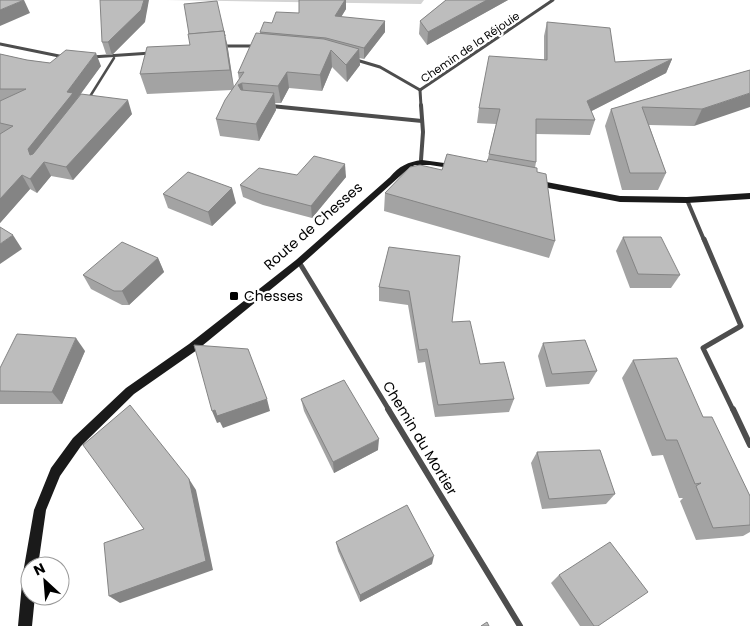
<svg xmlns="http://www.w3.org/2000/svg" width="750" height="626" font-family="Poppins,sans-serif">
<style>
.green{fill:#d4d4d4}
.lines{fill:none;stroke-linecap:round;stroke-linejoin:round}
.service{stroke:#4d4d4d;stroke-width:2.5}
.minor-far3{stroke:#4d4d4d;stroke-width:3}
.minor-far2{stroke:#4d4d4d;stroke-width:4}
.minor-far1{stroke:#4d4d4d;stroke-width:5}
.minor{stroke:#4d4d4d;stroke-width:6}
.secondary{fill:#1a1a1a;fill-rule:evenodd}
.wall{fill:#a3a3a3}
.shaded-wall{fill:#848484}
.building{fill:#bdbdbd;stroke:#848484}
.poi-dot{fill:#000;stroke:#fff;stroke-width:2}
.labels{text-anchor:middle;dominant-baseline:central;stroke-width:4.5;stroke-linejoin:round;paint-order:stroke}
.far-street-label{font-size:11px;fill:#000;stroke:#fff}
.street-label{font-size:14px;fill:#000;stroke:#fff}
.poi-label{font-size:14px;fill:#000;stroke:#fff;text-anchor:start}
</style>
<rect width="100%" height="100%" fill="#fff"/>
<polygon class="green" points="166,0 424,0 421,4"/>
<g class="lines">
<polyline class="service" points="89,98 114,58"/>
<g class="minor-far3">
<polyline points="0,44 64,57"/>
<polyline points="222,46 256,46"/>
<polyline points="92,57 151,53"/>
<polyline points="353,59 380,67 420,90"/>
<polyline points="420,90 553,0"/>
<polyline points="420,90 421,106"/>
</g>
<g class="minor-far2">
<polyline points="271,106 422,121"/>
<polyline points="421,160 423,132 421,105"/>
<polyline points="687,200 704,240"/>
</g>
<g class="minor-far1">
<polyline points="704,239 741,326 703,348 733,410"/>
<polyline points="299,262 389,410"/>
</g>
<g class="minor">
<polyline points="388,409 520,626"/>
<polyline points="733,409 750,445"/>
</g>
<g class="secondary">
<path d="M422,160L459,165L460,167L456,169L430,165H415L409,168L302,264L197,350L134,394L81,446L60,476L46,510L38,566H30V596H35L32,626H18L23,573L34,510L51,468L73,438L126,388L189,344L296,260L390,177C399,166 408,162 422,160Z"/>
<polygon points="536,180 620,196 687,197 750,193 750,199 687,203 620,202 533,185 533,181"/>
</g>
</g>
<g class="wall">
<polygon points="299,0 346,0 346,9 341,17 385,21 385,32 364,59 359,58 360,65 347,82 332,67 322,91 289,88 281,103 275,103 276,110 259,141 220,136 216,119 232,90 147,94 140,74 190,45 227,43 234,87 239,80 238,73 260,34 260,32 272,23 299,13"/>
<polygon points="446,0 508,0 427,45 419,34 420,21"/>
<polygon points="145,22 112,55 106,54 102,42"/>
<polygon points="547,22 615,62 672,59 666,73 591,111 595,120 590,135 536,134 536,162 535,168 537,172 555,241 549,258 384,211 385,193 442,170 487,162 496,124 477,123 479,108 544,60 544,36"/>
<polygon points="0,54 27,60 50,63 101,66 80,95 132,114 73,180 51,176 37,193 30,189 0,223"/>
<polygon points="750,70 694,126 649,125 666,173 658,190 622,190 605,126 611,109"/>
<polygon points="297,175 346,177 312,218 263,205 243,197 240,185"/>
<polygon points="163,194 236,203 212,226 168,208"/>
<polygon points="623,237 680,275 671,288 630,288 616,251"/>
<polygon points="389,247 452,322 480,364 514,399 509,412 435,417 425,362 418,363 408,305 379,301 379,287"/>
<polygon points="158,258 164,272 129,305 122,305 91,289 83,275"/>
<polygon points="543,343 597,371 589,384 546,387 538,356"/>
<polygon points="85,351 62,404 0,404 0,368"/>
<polygon points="633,360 703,417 750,496 750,532 743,536 696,540 680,501 683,498 679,498 663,455 652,456 622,378"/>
<polygon points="301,399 378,450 334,473 304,411"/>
<polygon points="537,452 615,494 606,504 542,509 531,463"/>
<polygon points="336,542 432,564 360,602 338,551"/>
<polygon points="559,575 598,626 580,626 551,583"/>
</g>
<g class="shaded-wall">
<polygon points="24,0 30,13 0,26 0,10"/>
<polygon points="144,0 149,0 145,22 112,55 108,42"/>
<polygon points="345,0 346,0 346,9 335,27 335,16"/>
<polygon points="487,0 508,0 427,45 428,32"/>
<polygon points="385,21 385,32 364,59 364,48"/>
<polygon points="224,31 227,43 234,90 230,70"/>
<polygon points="359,49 360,65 347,82 346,65"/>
<polygon points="331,50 332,67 322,91 320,75"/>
<polygon points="96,53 101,66 76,100 35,163 30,155 28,149 67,92"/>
<polygon points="672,59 666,73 582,116 587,101"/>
<polygon points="287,72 289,88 281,103 278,86"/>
<polygon points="242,83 245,100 238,85"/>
<polygon points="274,93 276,110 259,141 256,124"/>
<polygon points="750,93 750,107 694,126 702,109"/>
<polygon points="128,100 132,114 73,180 66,167"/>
<polygon points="44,162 51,176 37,193 30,179"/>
<polygon points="345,164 346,177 312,218 311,206"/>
<polygon points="22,175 30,189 0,223 0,199"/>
<polygon points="232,188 236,203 212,226 208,212"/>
<polygon points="13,235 22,249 0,264 0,244"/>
<polygon points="158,258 164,272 129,305 122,291"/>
<polygon points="76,338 85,351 62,404 52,392"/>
<polygon points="267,399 270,411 223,428 220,422 217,423 212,411 215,410"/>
<polygon points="379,439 378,450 334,473 333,462"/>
<polygon points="189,479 196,490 213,570 120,603 109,596"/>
<polygon points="434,556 432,564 360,602 360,595"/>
</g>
<g class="building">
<polygon points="0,0 24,0 0,10"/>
<polygon points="100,0 144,0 141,10 108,42 102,42"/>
<polygon points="299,0 345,0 335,16 385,21 364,48 326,38 260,32 264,22 272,23 276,12 299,13"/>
<polygon points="446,0 487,0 428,32 420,21"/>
<polygon points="217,1 225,36 224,31 189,34 184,4"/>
<polygon points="547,22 610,28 615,62 672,59 587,101 595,120 536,119 536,162 489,154 500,109 479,108 489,56 547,60"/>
<polygon points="224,31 230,70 140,74 147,47 190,45 188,34"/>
<polygon points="256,33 324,39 359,49 346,65 331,50 320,75 287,72 278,86 242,83 238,85 241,90 274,93 256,124 216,119 225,100 244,72 238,73"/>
<polygon points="66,50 96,53 67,92 73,93 28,149 30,155 33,154 81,94 128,100 66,167 44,162 30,179 22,175 0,199 0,134 13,126 0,123 0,101 26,89 0,89 0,54 27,60 50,63"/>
<polygon points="750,70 750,93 702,109 642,107 666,173 630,173 611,109"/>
<polygon points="447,154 487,162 488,159 537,168 537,172 546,174 555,241 385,193 410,167 420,165 442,170"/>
<polygon points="314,156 345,164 311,206 261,193 240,185 259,168 297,175"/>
<polygon points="188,172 232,188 208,212 163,194"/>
<polygon points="0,227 13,235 0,244"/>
<polygon points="623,237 661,237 680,275 638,274"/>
<polygon points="122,242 158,258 122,291 114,291 83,275"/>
<polygon points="389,247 460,256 452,322 470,321 480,364 504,362 514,399 438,405 427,349 419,350 409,291 379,287"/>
<polygon points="17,334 76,338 52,392 0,391 0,368"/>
<polygon points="585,340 597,371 552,374 543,343"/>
<polygon points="194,345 248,349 267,399 217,416 215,410 212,411"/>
<polygon points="677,358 703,417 712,417 750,496 750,525 713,528 696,486 701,483 695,484 677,440 666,440 633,360"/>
<polygon points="344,380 379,439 333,462 301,399"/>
<polygon points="130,405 189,479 206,561 109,596 104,543 144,529 83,445"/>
<polygon points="600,450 615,494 549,499 537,452"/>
<polygon points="407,505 434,556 360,595 336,542"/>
<polygon points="610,542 648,592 598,626 594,626 559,575"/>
<polygon points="487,622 489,626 481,626"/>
</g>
<rect class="poi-dot" x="229" y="291" width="10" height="10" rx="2.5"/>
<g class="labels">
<g class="far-street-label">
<text transform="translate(470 47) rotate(-34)">Chemin de la Réjouie</text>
</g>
<g class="street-label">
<text transform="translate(313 226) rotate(-41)">Route de Chesses</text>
<text transform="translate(420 438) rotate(59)">Chemin du Mortier</text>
</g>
<g class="poi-label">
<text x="244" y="296">Chesses</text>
</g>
</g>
<g transform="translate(45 581) rotate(334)"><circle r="24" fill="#ffffff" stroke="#999999"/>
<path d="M0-4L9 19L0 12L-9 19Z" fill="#000000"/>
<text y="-8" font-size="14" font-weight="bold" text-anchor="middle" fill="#000000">N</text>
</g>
</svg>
